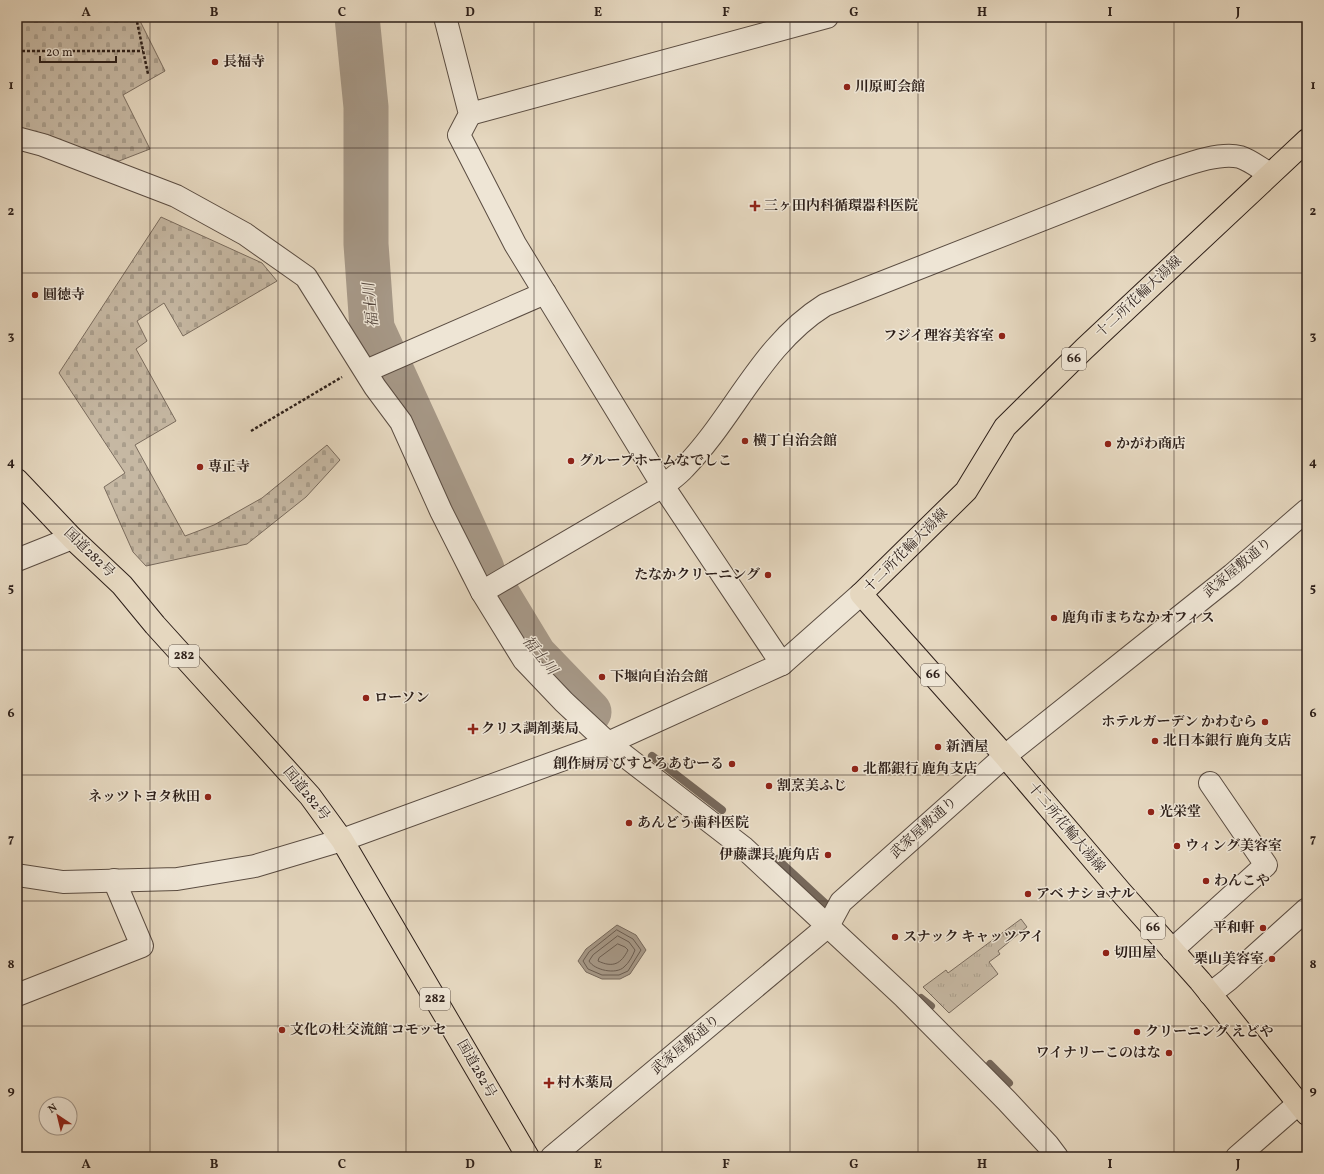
<svg xmlns="http://www.w3.org/2000/svg" width="1324" height="1174" font-family="Vollkorn,'Noto Serif JP',serif">
<style>
.cemetery{fill:url(#cemetery-stones);stroke:#7a6c5e}
.park{fill:url(#park-tufts);stroke:#7a6c5e}
.water{fill:#a69887;stroke:#76685b}
.lines{fill:none;stroke-linecap:round;stroke-linejoin:round}
.shore{stroke:#6a5c50;stroke-width:1}
.stream{stroke:#76685b;stroke-width:8}
.river{stroke:#a69887;stroke-width:45}
.minor-casing{stroke:#5b4d42;stroke-width:24}
.major-casing{stroke:#2d1f19;stroke-width:24}
.highway-casing{stroke:#2d1f19;stroke-width:24}
.path{stroke:#2d1f19;stroke-width:2.5;stroke-dasharray:3 2;stroke-linecap:butt}
.minor{stroke:#eee5d5;stroke-width:22}
.major{stroke:#e5d7bf;stroke-width:22}
.highway{stroke:#e5d7bf;stroke-width:22}
.grid{fill:none;stroke:#2d1f19;stroke-width:1;stroke-opacity:0.55}
.poi-dot{fill:#8f2418;stroke:#eee5d5;stroke-width:1.5}
.labels{text-anchor:middle;dominant-baseline:central;stroke-width:3;stroke-linejoin:round;paint-order:stroke}
.shield{fill:#eee5d5;stroke:#675a51;stroke-width:1}
.shield-label{font-size:13px;font-weight:bold;fill:#2d1f19}
.poi-label{font-size:14px;font-weight:bold;fill:#2d1f19;stroke:#eee5d5;text-anchor:start}
.street-label{font-size:14px;fill:#2d1f19;stroke:#eee5d5}
.water-label{font-size:15px;font-style:italic;fill:#574940;stroke:#eee5d5}
.neatline{fill:none;stroke:#2d1f19;stroke-width:1.5}
.grid-label{font-size:13px;text-anchor:middle;font-weight:bold;fill:#2d1f19}
</style>
<defs>
<pattern id="cemetery-stones" width="16" height="16" patternUnits="userSpaceOnUse"><rect width="16" height="16" fill="#c6b8a3"/><path d="M2 7V4a2 2 0 0 1 4 0v3zM10 15v-3a2 2 0 0 1 4 0v3z" fill="#aa9e8c"/></pattern>
<pattern id="park-tufts" width="24" height="20" patternUnits="userSpaceOnUse"><rect width="24" height="20" fill="#c6b8a3"/><path d="M3 7l-1-3M5 7V3M7 7l1-3M15 17l-1-3M17 17v-4M19 17l1-3" fill="none" stroke="#aa9e8c"/></pattern>
</defs>
<rect width="100%" height="100%" fill="#e5d7bf"/>
<filter id="stains"><feTurbulence type="fractalNoise" baseFrequency=".005" numOctaves="4"/><feColorMatrix values="0 0 0 0 .2 0 0 0 0 .09 0 0 0 0 .02 0 0 0 .5 -.17"/></filter>
<radialGradient id="worn" r=".72"><stop offset=".6" stop-color="#630" stop-opacity="0"/><stop offset="1" stop-color="#630" stop-opacity=".3"/></radialGradient>
<g class="cemetery">
<polygon points="17,17 138,17 165,71 123,95 150,149 119,161 17,129"/>
<polygon points="161,217 262,263 277,281 183,336 164,303 137,321 147,341 136,349 176,421 135,445 185,536 214,525 262,498 327,445 340,460 306,497 247,544 146,566 133,552 104,487 125,473 59,373"/>
</g>
<polygon class="park" points="1021,919 1027,927 998,951 1000,954 989,962 998,974 949,1013 923,987 946,970 948,973"/>
<polygon class="water" points="617,925 636,935 646,950 630,974 620,979 602,979 586,972 578,961 586,949"/>
<g class="lines">
<g class="shore">
<polygon points="617,930 633,939 641,950 628,971 619,975 602,975 588,969 583,961 589,952"/>
<path d="M618,936L629,942L635,950C633,955 629,963 624,967C616,975 594,970 589,961L593,955Z"/>
<path d="M618,944L625,947L628,950C621,964 613,968 598,961L599,958Z"/>
</g>
<g class="stream">
<polyline points="652,756 722,810"/>
<polyline points="777,859 827,905"/>
<polyline points="921,998 931,1006"/>
<polyline points="990,1064 1009,1083"/>
</g>
<g class="river">
<polyline points="357,17 366,107 366,244 372,328 482,569"/>
<polyline points="497,594 534,655 589,712"/>
</g>
<defs>
<g id="minor">
<polyline points="445,17 470,114 459,135 515,244 663,486 782,664 861,594"/>
<polyline points="470,114 827,17"/>
<polyline points="17,138 43,145 176,196 245,234 306,277 375,387 401,422 441,511 482,592 524,660 564,702 608,743 744,848 904,997 1007,1101 1048,1145 1057,1157"/>
<polyline points="366,371 545,293"/>
<polyline points="17,560 72,538"/>
<path d="M482,592L663,486C670,480 678,475 684,468C735,416 761,345 825,305L1158,174C1180,167 1218,151 1240,157C1250,160 1261,169 1270,174"/>
<polyline points="17,875 63,882 177,879 255,866 342,840 608,743 782,664"/>
<polyline points="1172,950 1266,865 1210,783"/>
<polyline points="1210,994 1228,980 1307,909"/>
<polyline points="17,995 142,946 114,880"/>
<polyline points="552,1157 828,926 841,902 1005,756 1232,575 1307,510"/>
<polyline points="1237,1157 1299,1103"/>
</g>
<polyline id="major" points="1307,140 1084,349 1005,427 966,491 861,594 1005,756 1120,891 1200,981 1307,1114"/>
<polyline id="highway" points="17,480 72,538 122,585 155,625 310,796 342,840 528,1157"/>
</defs>
<use href="#minor" class="minor-casing"/>
<use href="#major" class="major-casing"/>
<use href="#highway" class="highway-casing"/>
<g class="path">
<polyline points="136,17 148,74"/>
<polyline points="17,51 143,51"/>
<polyline points="251,431 342,377"/>
</g>
<use href="#minor" class="minor"/>
<use href="#major" class="major"/>
<use href="#highway" class="highway"/>
</g>
<path class="grid" d="M150,17V1157M278,17V1157M406,17V1157M534,17V1157M662,17V1157M790,17V1157M918,17V1157M1046,17V1157M1174,17V1157M17,148H1307M17,273H1307M17,399H1307M17,524H1307M17,650H1307M17,775H1307M17,901H1307M17,1026H1307"/>
<g class="poi-dot">
<circle cx="215" cy="62" r="4"/>
<circle cx="847" cy="87" r="4"/>
<path d="M753 200h4v4h4v4h-4v4h-4v-4h-4v-4h4z"/>
<circle cx="35" cy="295" r="4"/>
<circle cx="1002" cy="336" r="4"/>
<circle cx="745" cy="441" r="4"/>
<circle cx="1108" cy="444" r="4"/>
<circle cx="571" cy="461" r="4"/>
<circle cx="200" cy="467" r="4"/>
<circle cx="768" cy="575" r="4"/>
<circle cx="1054" cy="618" r="4"/>
<circle cx="602" cy="677" r="4"/>
<circle cx="366" cy="698" r="4"/>
<circle cx="1265" cy="722" r="4"/>
<path d="M471 723h4v4h4v4h-4v4h-4v-4h-4v-4h4z"/>
<circle cx="1155" cy="741" r="4"/>
<circle cx="938" cy="747" r="4"/>
<circle cx="732" cy="764" r="4"/>
<circle cx="855" cy="769" r="4"/>
<circle cx="769" cy="786" r="4"/>
<circle cx="208" cy="797" r="4"/>
<circle cx="1151" cy="812" r="4"/>
<circle cx="629" cy="823" r="4"/>
<circle cx="1177" cy="846" r="4"/>
<circle cx="828" cy="855" r="4"/>
<circle cx="1206" cy="881" r="4"/>
<circle cx="1028" cy="894" r="4"/>
<circle cx="1263" cy="928" r="4"/>
<circle cx="895" cy="937" r="4"/>
<circle cx="1106" cy="953" r="4"/>
<circle cx="1272" cy="959" r="4"/>
<circle cx="282" cy="1030" r="4"/>
<circle cx="1137" cy="1032" r="4"/>
<circle cx="1169" cy="1053" r="4"/>
<path d="M547 1077h4v4h4v4h-4v4h-4v-4h-4v-4h4z"/>
</g>
<g class="labels">
<g class="shield">
<rect x="1062" y="348" width="24" height="22" rx="3"/>
<rect x="169" y="645" width="30" height="22" rx="3"/>
<rect x="921" y="664" width="24" height="22" rx="3"/>
<rect x="1141" y="917" width="24" height="22" rx="3"/>
<rect x="420" y="988" width="30" height="22" rx="3"/>
</g>
<g class="shield-label">
<text x="1074" y="359">66</text>
<text x="184" y="656">282</text>
<text x="933" y="675">66</text>
<text x="1153" y="928">66</text>
<text x="435" y="999">282</text>
</g>
<g class="poi-label">
<text x="223" y="62">長福寺</text>
<text x="855" y="87">川原町会館</text>
<text x="764" y="206">三ヶ田内科循環器科医院</text>
<text x="43" y="295">圓徳寺</text>
<text x="994" y="336" text-anchor="end">フジイ理容美容室</text>
<text x="753" y="441">横丁自治会館</text>
<text x="1116" y="444">かがわ商店</text>
<text x="579" y="461">グループホームなでしこ</text>
<text x="208" y="467">専正寺</text>
<text x="760" y="575" text-anchor="end">たなかクリーニング</text>
<text x="1062" y="618">鹿角市まちなかオフィス</text>
<text x="610" y="677">下堰向自治会館</text>
<text x="374" y="698">ローソン</text>
<text x="1257" y="722" text-anchor="end">ホテルガーデン かわむら</text>
<text x="481" y="729">クリス調剤薬局</text>
<text x="1163" y="741">北日本銀行 鹿角支店</text>
<text x="946" y="747">新酒屋</text>
<text x="724" y="764" text-anchor="end">創作厨房 びすとろあむーる</text>
<text x="863" y="769">北都銀行 鹿角支店</text>
<text x="777" y="786">割烹美ふじ</text>
<text x="200" y="797" text-anchor="end">ネッツトヨタ秋田</text>
<text x="1159" y="812">光栄堂</text>
<text x="637" y="823">あんどう歯科医院</text>
<text x="1185" y="846">ウィング美容室</text>
<text x="820" y="855" text-anchor="end">伊藤課長 鹿角店</text>
<text x="1214" y="881">わんこや</text>
<text x="1036" y="894">アベ ナショナル</text>
<text x="1255" y="928" text-anchor="end">平和軒</text>
<text x="903" y="937">スナック キャッツアイ</text>
<text x="1114" y="953">切田屋</text>
<text x="1264" y="959" text-anchor="end">栗山美容室</text>
<text x="290" y="1030">文化の杜交流館 コモッセ</text>
<text x="1145" y="1032">クリーニング えどや</text>
<text x="1161" y="1053" text-anchor="end">ワイナリーこのはな</text>
<text x="557" y="1083">村木薬局</text>
</g>
<g class="street-label">
<text transform="translate(1139 297) rotate(-43)">十二所花輪大湯線</text>
<text transform="translate(906 551) rotate(-45)">十二所花輪大湯線</text>
<text transform="translate(89 553) rotate(44)">国道282号</text>
<text transform="translate(1238 568) rotate(-40)">武家屋敷通り</text>
<text transform="translate(306 794) rotate(51)">国道282号</text>
<text transform="translate(924 828) rotate(-42)">武家屋敷通り</text>
<text transform="translate(1066 828) rotate(50)">十二所花輪大湯線</text>
<text transform="translate(686 1045) rotate(-40)">武家屋敷通り</text>
<text transform="translate(476 1069) rotate(60)">国道282号</text>
</g>
<g class="water-label">
<text transform="translate(372 305) rotate(-96)">福士川</text>
<text transform="translate(539 656) rotate(51)">福士川</text>
</g>
</g>
<rect width="1324" height="1174" fill="none" stroke="#e5d7bf" stroke-width="44"/>
<g transform="translate(58 1116) rotate(325)"><circle r="19" fill="#eee5d5" stroke="#a1968a"/>
<path d="M0-3L7 15L0 10L-7 15Z" fill="#8f2418"/>
<text y="-6" font-size="11" font-weight="bold" text-anchor="middle" fill="#2d1f19">N</text>
</g>
<path d="M40 56v6h76v-6" fill="none" stroke="#2d1f19" stroke-width="2"/>
<text x="46" y="56" font-size="12" fill="#2d1f19" stroke="#eee5d5" stroke-width="3" paint-order="stroke">20 m</text>
<rect x="22" y="22" width="1280" height="1130" class="neatline"/>
<g class="grid-label">
<text x="86" y="16">A</text>
<text x="214" y="16">B</text>
<text x="342" y="16">C</text>
<text x="470" y="16">D</text>
<text x="598" y="16">E</text>
<text x="726" y="16">F</text>
<text x="854" y="16">G</text>
<text x="982" y="16">H</text>
<text x="1110" y="16">I</text>
<text x="1238" y="16">J</text>
<text x="11" y="89">1</text>
<text x="1313" y="89">1</text>
<text x="11" y="215">2</text>
<text x="1313" y="215">2</text>
<text x="11" y="340">3</text>
<text x="1313" y="340">3</text>
<text x="11" y="466">4</text>
<text x="1313" y="466">4</text>
<text x="11" y="592">5</text>
<text x="1313" y="592">5</text>
<text x="11" y="717">6</text>
<text x="1313" y="717">6</text>
<text x="11" y="843">7</text>
<text x="1313" y="843">7</text>
<text x="11" y="968">8</text>
<text x="1313" y="968">8</text>
<text x="11" y="1094">9</text>
<text x="1313" y="1094">9</text>
<text x="86" y="1168">A</text>
<text x="214" y="1168">B</text>
<text x="342" y="1168">C</text>
<text x="470" y="1168">D</text>
<text x="598" y="1168">E</text>
<text x="726" y="1168">F</text>
<text x="854" y="1168">G</text>
<text x="982" y="1168">H</text>
<text x="1110" y="1168">I</text>
<text x="1238" y="1168">J</text>
</g>
<rect width="100%" height="100%" filter="url(#stains)"/>
<rect width="100%" height="100%" fill="url(#worn)"/>
</svg>
